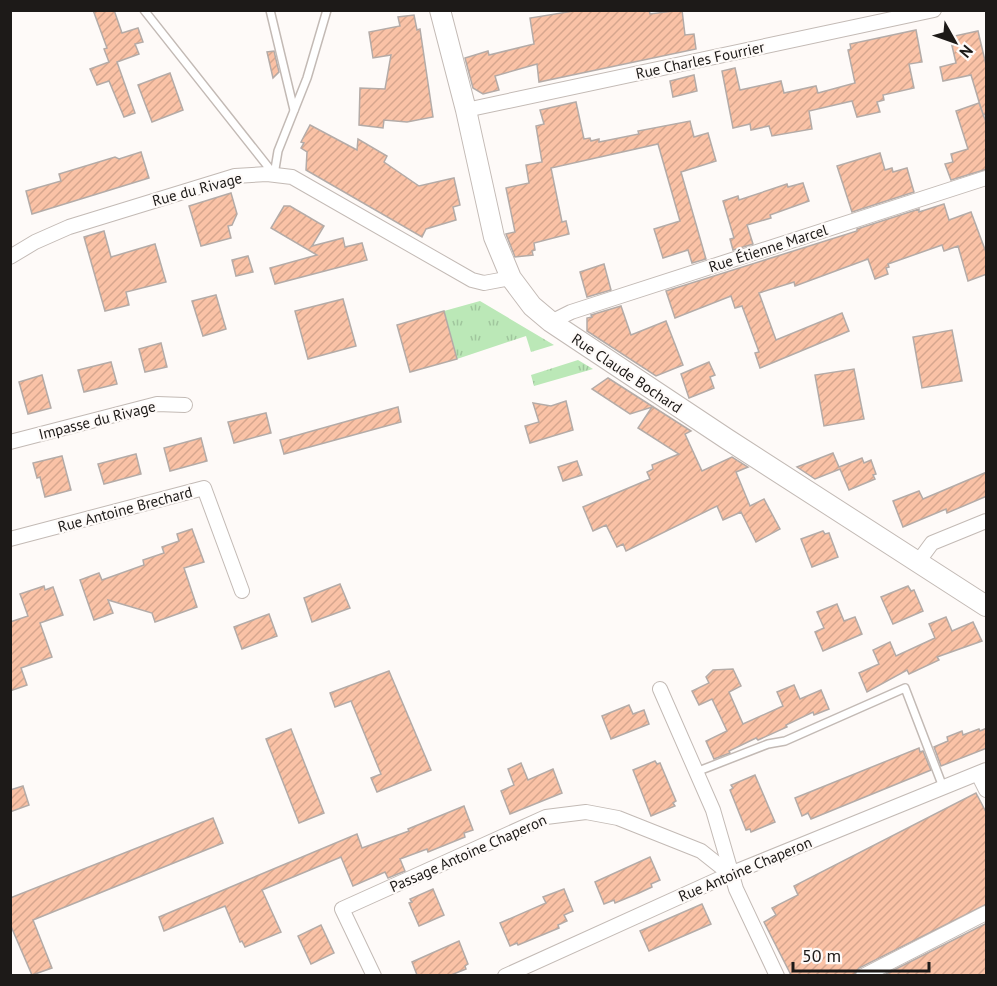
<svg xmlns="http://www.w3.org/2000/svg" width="997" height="986" font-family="'PT Sans',sans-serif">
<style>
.grass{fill:url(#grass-tufts)}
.building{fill:url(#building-hatch);stroke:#b4aba7;stroke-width:1.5}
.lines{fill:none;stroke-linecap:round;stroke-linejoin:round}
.service-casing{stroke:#c3bab5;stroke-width:10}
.minor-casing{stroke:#c3bab5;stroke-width:16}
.secondary-casing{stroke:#c3bab5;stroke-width:22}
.service{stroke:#fff;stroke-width:7}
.minor{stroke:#fff;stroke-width:14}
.secondary{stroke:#fff;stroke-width:20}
.labels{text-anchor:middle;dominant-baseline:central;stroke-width:4.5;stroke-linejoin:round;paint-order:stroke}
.street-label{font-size:15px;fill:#1d1a18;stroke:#fefaf8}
</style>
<defs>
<pattern id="grass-tufts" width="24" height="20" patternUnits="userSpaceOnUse" patternTransform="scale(1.5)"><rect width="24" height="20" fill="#bbe8b7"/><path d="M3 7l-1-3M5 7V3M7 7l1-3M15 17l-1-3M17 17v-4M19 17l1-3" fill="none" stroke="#a0c69d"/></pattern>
<pattern id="building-hatch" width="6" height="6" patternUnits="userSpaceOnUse" patternTransform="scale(1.5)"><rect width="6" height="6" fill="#fac2a6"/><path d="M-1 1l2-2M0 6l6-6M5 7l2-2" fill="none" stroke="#d6a68e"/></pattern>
</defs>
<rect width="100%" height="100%" fill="#fefaf8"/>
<g class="grass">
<polygon points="480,301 554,345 531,352 526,336 457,359 444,311"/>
<polygon points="578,360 593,369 534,386 531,375"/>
</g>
<g class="building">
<polygon points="93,10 114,10 122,33 138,28 143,42 135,44 139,54 117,62 135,113 124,117 109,81 97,85 90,69 109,62 104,49 107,48"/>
<polygon points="580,10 649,10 650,14 682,10 685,35 694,34 696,49 539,82 537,64 495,76 499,90 483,94 473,88 465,58 488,51 489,55 534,44 530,18"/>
<polygon points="414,15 417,30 420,29 433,117 407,122 384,120 383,128 359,125 360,88 385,89 391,55 373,58 369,32 400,26 398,17"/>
<polygon points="916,30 922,62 909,64 914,88 883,95 884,100 877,102 880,112 857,117 852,101 809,111 812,129 772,136 769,126 751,130 750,124 733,128 722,71 735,68 740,90 781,81 784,93 816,86 818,93 855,83 848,50 851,49 850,44"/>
<polygon points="978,31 987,69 987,114 983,115 971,75 943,81 940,67 956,63 950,37"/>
<polygon points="274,51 279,72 273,78 267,52"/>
<polygon points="170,73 183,110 152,122 138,85"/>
<polygon points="694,75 697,91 673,97 670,81"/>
<polygon points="576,102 584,139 590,138 591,141 599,139 599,142 639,134 638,131 690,121 694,137 708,133 716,161 681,172 706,259 692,263 688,250 663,258 654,229 680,221 658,144 551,168 562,222 566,221 569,234 534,243 535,250 532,251 533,255 515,257 506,234 515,232 506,188 529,183 526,165 542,162 536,126 544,124 540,110"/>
<polygon points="979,103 987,125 987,169 951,180 945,164 953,162 951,154 968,149 956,111"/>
<polygon points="310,125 357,150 358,139 387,156 384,162 419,186 454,178 460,205 453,207 456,220 426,229 422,237 306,170 307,152 301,148 304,143 301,142"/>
<polygon points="141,152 149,178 32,214 26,191 61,181 59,174 115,157 119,159"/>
<polygon points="880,153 885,170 892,168 893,172 907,168 914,192 852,212 837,166"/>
<polygon points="803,183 809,201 770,215 771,218 747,225 753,244 733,250 730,239 734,238 723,201 738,196 739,200 787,184 788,187"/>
<polygon points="231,193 237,214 232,225 228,226 231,238 201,246 189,206"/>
<polygon points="944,204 949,220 971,212 987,255 987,274 968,281 958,246 944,251 942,245 888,264 889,267 886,268 888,274 875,279 868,259 795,286 794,282 759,293 776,340 842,313 849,331 760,368 755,353 759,352 742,306 735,308 731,296 675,318 666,291 857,231 857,229 919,209 919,212"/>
<polygon points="284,206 290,206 324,226 312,246 343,238 345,247 362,243 367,260 275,284 270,268 317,255 271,228"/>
<polygon points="104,231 111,257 155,244 166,282 126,292 129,305 105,311 84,237"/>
<polygon points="248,256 253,272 236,276 232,260"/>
<polygon points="604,264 611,290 587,297 580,272"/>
<polygon points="216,295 226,329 203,336 192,301"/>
<polygon points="343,299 356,346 308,359 295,311"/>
<polygon points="621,306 631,335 666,321 683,365 656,376 587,331 587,318 592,317 591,315"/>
<polygon points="444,311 457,359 410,372 397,325"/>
<polygon points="952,330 962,381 922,388 913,337"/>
<polygon points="161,343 167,367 145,372 139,349"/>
<polygon points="111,362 117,384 84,392 78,370"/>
<polygon points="709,362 715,375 710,377 714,388 689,398 681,374"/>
<polygon points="854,369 864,419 824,426 815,375"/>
<polygon points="42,375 51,408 28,414 19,382"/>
<polygon points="608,378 691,431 685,434 702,471 732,457 748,467 736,472 750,506 764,499 780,529 756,542 741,512 723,520 717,506 626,551 623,544 617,547 606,525 593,531 583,507 650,479 647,472 653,469 652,465 679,454 638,428 652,407 630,414 592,389"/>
<polygon points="566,401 573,430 530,443 525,426 539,422 533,403 551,406"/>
<polygon points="398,407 401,422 284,454 280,440"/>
<polygon points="266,413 271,433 234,443 228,422"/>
<polygon points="201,438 207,461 170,471 164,448"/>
<polygon points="833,453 839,467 862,458 864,463 871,460 876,474 873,475 875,479 849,490 840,469 815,479 797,467"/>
<polygon points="136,454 141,474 104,484 98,464"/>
<polygon points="62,456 71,490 45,497 40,477 37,478 33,463"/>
<polygon points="577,461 582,475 563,481 558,467"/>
<polygon points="987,472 987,496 947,513 946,509 903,527 893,501 919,491 923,499"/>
<polygon points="192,529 204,562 184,568 197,607 155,622 152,613 108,600 113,613 94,620 80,580 99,573 102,580 144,565 143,560 164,553 162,547 179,541 177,534"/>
<polygon points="823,531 825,534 829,533 838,557 812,567 801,539"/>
<polygon points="340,584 350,608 312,622 304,598"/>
<polygon points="44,586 45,590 53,587 63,615 40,623 52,657 21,668 27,685 10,691 10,622 28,616 20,594"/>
<polygon points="908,586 911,591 914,590 923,611 893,624 881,597"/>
<polygon points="837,604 844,621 855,617 862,634 823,651 815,632 824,628 817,612"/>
<polygon points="269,614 277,636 242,649 234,627"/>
<polygon points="946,617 952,631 973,622 982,641 937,657 939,660 909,674 907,670 867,692 859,673 879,664 873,650 890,642 896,656 935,638 929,624"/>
<polygon points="733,669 741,686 729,692 743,724 783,706 777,692 794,685 800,699 821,690 829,709 814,715 813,712 786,725 787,727 758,740 756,738 729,751 730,753 714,759 706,741 727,731 712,699 699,705 692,691 709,683 706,677 713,670"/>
<polygon points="389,671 431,770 377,792 371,778 381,774 351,701 335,707 330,693"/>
<polygon points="629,705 633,714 644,710 649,724 611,739 602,716"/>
<polygon points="987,728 987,748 941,766 934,747 948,741 947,737 962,731 963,735 979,729 980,731"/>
<polygon points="291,729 324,813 299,823 266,739"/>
<polygon points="919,748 920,752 923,751 931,770 811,819 808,813 802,816 795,798"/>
<polygon points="655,761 657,764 660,763 676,801 673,803 675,806 651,816 633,770"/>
<polygon points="521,763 528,780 553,769 562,793 510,814 501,791 514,785 508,769"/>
<polygon points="755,775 775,822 751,832 750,829 746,830 730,790 733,788 731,785"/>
<polygon points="23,786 29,805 10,812 10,790"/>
<polygon points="976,793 987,814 987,904 859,968 854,975 791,975 764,922 776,915 772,908 798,895 794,886"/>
<polygon points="464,806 473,830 464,833 465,837 428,852 427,849 400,859 405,871 388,878 385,872 353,886 341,857 262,890 281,932 245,947 242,941 240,942 225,906 164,931 159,917 357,834 362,848 409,831 408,829"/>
<polygon points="213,818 223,843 33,920 52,968 32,975 10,924 10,898"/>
<polygon points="650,857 660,880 651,884 652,887 639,893 615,903 614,900 604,904 595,882"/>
<polygon points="433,889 444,915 419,926 409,903 412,902 410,899"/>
<polygon points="564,889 573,911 564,915 567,921 558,925 559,928 518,945 517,943 510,946 500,923 546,903 543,897"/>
<polygon points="702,904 711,924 649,951 640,931"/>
<polygon points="987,923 987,975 884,975"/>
<polygon points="321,925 334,953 311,964 298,936"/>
<polygon points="459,941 468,964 465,966 466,969 451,975 417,975 412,962"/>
</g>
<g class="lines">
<defs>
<g id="service">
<polyline points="144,10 273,173"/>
<polyline points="270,10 294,110"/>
<polyline points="274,175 278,151 307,78 327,10"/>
<polyline points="696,772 768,744 785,741 905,688 943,787"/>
</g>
<g id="minor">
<polyline points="466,110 934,10"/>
<polyline points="10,257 35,242 69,227 235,176 267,174 292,177 472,280 484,283 511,278"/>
<polyline points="551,322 571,312 986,178"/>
<polyline points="10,442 157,404 185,405"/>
<polyline points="10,539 204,488 242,591"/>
<polyline points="918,562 932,543 986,521"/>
<polyline points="660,689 713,810 736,889 777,976"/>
<polyline points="978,774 986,790"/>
<polyline points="374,976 342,909 546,817 586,812 618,818 701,851 730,874"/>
<polyline points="505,976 730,874 986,770"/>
<polyline points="863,976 986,913"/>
</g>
<polyline id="secondary" points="440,10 466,110 494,237 511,278 532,306 551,322 727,439 986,606"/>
</defs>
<use href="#service" class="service-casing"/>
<use href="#minor" class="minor-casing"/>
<use href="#secondary" class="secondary-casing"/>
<use href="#service" class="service"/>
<use href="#minor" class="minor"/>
<use href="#secondary" class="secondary"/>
</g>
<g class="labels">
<g class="street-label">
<text transform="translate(700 60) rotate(-12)">Rue Charles Fourrier</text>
<text transform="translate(197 189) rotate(-15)">Rue du Rivage</text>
<text transform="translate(768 248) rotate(-18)">Rue Étienne Marcel</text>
<text transform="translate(627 373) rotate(34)">Rue Claude Bochard</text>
<text transform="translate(97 420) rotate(-14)">Impasse du Rivage</text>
<text transform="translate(125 509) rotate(-15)">Rue Antoine Brechard</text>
<text transform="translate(468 853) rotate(-24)">Passage Antoine Chaperon</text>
<text transform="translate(745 869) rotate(-23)">Rue Antoine Chaperon</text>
</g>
</g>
<rect width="997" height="986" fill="none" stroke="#1d1a18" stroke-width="24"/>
<g transform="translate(955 42) rotate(130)" stroke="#fefaf8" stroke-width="4.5" paint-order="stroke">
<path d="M0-4.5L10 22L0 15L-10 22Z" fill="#1d1a18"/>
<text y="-9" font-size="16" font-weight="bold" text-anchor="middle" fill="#1d1a18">N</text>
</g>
<path d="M793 962v9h136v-9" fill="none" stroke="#1d1a18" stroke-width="3"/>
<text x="802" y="962" font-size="18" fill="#1d1a18" stroke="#fefaf8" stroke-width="4.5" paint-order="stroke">50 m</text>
</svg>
